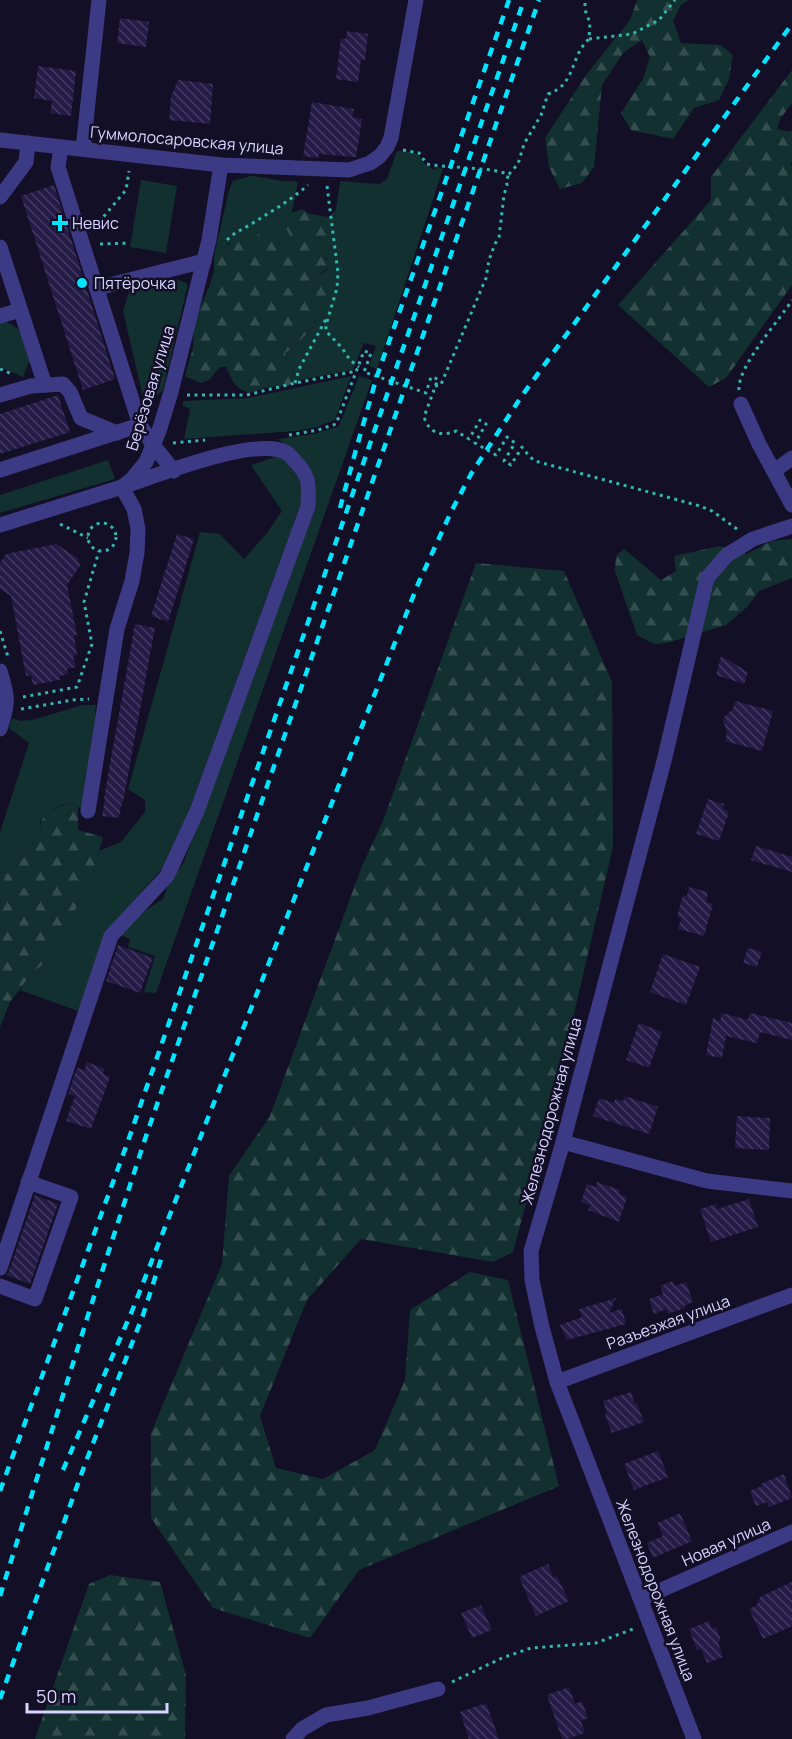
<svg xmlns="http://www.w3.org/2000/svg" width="792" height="1739" font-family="Manrope,sans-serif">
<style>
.grass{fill:#12302f}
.forest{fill:url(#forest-firs)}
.building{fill:url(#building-back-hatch)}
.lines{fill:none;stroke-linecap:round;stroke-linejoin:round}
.path{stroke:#2fb8b0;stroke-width:3;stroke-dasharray:3 4.5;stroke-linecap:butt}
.minor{stroke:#3d3a85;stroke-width:15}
.rail{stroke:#00e5ff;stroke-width:4.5;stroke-dasharray:9 8;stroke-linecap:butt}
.poi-dot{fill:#00e5ff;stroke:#130f26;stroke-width:2}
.labels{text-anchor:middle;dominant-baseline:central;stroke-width:5;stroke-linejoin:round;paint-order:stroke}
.street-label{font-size:16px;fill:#d9d4ff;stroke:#130f26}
.poi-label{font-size:16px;fill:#d9d4ff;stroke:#130f26;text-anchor:start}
</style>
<defs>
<pattern id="forest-firs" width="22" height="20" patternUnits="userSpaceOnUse" patternTransform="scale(1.5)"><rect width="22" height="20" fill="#12302f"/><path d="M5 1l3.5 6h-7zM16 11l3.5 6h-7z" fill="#344d4e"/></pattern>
<pattern id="building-back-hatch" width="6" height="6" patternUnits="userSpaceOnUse" patternTransform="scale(1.5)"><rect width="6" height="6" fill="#241b47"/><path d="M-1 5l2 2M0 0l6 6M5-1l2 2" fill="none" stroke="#433b63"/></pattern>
</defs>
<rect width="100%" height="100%" fill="#130f26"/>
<g class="grass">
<path d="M397,151L410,152L418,154L425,164L434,170L439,167L443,169L377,369L369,366L376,346L364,343L353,370L294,381L293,367L288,362L285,352L294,347L314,326C315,314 317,309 327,302L314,284L316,278L328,269L326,256L331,248L323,226L316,222L310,214L329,217L336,210L340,181L379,184L387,179Z"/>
<path d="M250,176C267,176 279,183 295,181L298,183L292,212L288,214L290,248H281L275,236L250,243H229L214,256L229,190L233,181Z"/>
<polygon points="141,180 177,186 166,253 130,247"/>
<polygon points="176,279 188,284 163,390 150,402 143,397 123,311 130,289"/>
<path d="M4,321C24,329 25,337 31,357L23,377L0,367V322Z"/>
<polygon points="351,376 335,420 317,427 296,431 184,439 190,409 183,406 183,401 248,398"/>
<path d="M359,376L372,380L156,993L144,992L155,956L128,947L130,939L120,935L140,914L163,899L169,882L184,862L315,500C315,494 317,486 315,480C311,462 292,449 278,439L314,434L339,426Z"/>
<path d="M278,456C297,466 301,479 302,500L174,852L167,863L107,932L78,1011L20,990L33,972L49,960L68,930L78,903L93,872L99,851L121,842L145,812V800L128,789L200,532L220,534L244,559L267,533L282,511L251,465Z"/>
<polygon points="108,460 115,479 0,513 0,495"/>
<path d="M83,705H96L95,713L100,714L84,810C78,808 76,804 70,803C60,802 46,815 40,822L41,829L15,871L6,874L0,890V832L29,743L9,728L12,718L20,721L32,720Z"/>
</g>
<g class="forest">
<polygon points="637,0 689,0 681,5 673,21 681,43 721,45 733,55 729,79 719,100 694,108 673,139 631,130 621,113 643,79 650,57 642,40 623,53 602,85 594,167 582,183 560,189 549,167 545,138 586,75 630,20"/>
<polygon points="792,70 792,103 780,119 777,129 790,132 792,130 792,163 790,164 792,167 792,285 726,378 709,387 618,305 711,200 711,177"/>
<path d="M302,209L310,214L316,222L323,226L328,234L331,248L326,256V260H331V266L322,272L314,283L322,282L328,287L327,302C317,309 315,314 314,326L294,347L285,353L288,362L293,367L294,381L288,386L269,387L249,393C231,385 234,382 226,367H220L209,380L201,383L185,376L193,348L194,322L210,284L214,272V256C224,247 232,240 246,239L250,243L257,235L267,232L275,236L281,248H290L289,234L284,223L288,214Z"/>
<polygon points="792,539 792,578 759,591 747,607 726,625 667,643 654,644 637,635 615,571 616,556 624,549 661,580 676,571 674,556 720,546 747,554 771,541"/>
<polygon points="476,563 564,571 612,682 613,847 553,1103 513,1252 493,1262 361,1239 307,1300 260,1416 276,1468 323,1479 375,1450 405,1380 410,1310 470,1272 508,1280 559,1486 359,1570 310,1638 213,1608 151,1518 151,1433 222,1264 229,1176 270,1116 362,866 383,821"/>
<path d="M68,803L74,804L78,808V830L103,837L93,872L78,903L68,930L49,960L33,972L10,1002L0,1027V890L6,874L15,871L41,829C39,813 56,809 68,803Z"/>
<polygon points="110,1575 160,1582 186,1675 185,1739 35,1739 89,1584"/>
</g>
<g class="building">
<polygon points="120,18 149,22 146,47 117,43"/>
<polygon points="347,31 368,34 365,60 361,60 358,82 336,79 341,38 346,39"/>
<polygon points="38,66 76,71 71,116 50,113 52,101 34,98"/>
<polygon points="178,80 213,84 210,124 169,120 171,97"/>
<polygon points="312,102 354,109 352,117 362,119 356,157 319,154 318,158 303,156"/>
<polygon points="54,185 115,379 83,390 21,196"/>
<polygon points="58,395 70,432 0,454 0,414"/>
<polygon points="177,534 194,539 168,622 151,616"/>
<polygon points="56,544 79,559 77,561 81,564 67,585 77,635 74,635 77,655 73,656 76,667 67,669 68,674 60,676 60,680 33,685 31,675 26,676 11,596 0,589 0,563 6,554"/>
<polygon points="135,624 155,628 123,802 122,802 119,818 102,816 105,798 104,798"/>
<polygon points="721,656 748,672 744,684 716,675"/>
<polygon points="735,701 773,711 762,751 725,741 727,733 723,720 725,716 733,709"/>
<polygon points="708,799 724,804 723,809 729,812 719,841 696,834"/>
<polygon points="756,846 792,857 792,872 751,860"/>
<polygon points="689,887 708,892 706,902 713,904 704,936 678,929 681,918 677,917 683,895 687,896"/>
<polygon points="118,945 153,958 140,993 106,981"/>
<polygon points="748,948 762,952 757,967 743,963"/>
<polygon points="663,954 700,967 686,1005 650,992"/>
<polygon points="722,1013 748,1020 750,1013 792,1023 792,1040 760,1032 757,1043 726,1036 722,1058 706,1055 713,1018 720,1021"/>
<polygon points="639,1023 662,1032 649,1068 626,1060"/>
<polygon points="87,1062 105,1069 103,1074 110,1077 91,1129 66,1121 75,1096 68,1094 77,1068 85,1070"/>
<polygon points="625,1096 658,1107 649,1134 593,1116 599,1098 614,1103 615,1099 623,1101"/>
<polygon points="737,1116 770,1118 769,1150 735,1148"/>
<polygon points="597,1182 620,1190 619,1194 627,1197 619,1222 588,1210 590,1205 581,1202 587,1184 596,1187"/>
<polygon points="35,1195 58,1204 30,1284 6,1275 9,1271"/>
<polygon points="749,1199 758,1227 711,1242 700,1209 716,1204 717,1209"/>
<polygon points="673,1281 675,1286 686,1282 693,1302 684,1306 685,1308 668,1314 666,1309 654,1314 649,1299 663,1294 660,1286"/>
<polygon points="616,1298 609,1313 622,1309 626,1324 567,1340 560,1325 582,1317 579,1309"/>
<polygon points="631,1392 635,1404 637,1403 644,1422 612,1433 605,1414 607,1413 603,1401"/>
<polygon points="658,1451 668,1477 634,1490 624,1464"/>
<polygon points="784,1474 792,1498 769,1507 767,1502 756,1506 750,1491 762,1486 761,1484"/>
<polygon points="680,1513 692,1541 653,1558 647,1543 663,1536 657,1523"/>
<polygon points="548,1564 554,1578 557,1576 569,1601 536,1616 519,1577"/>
<polygon points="792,1582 792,1626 763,1639 749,1609 757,1605 760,1597"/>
<polygon points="481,1605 492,1630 472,1638 461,1613"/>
<polygon points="709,1621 712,1629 716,1627 721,1641 718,1642 723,1657 707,1663 701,1649 697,1650 689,1629"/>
<polygon points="569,1687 575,1704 582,1701 588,1718 581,1721 585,1733 567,1739 562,1739 547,1695"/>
<polygon points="486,1703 499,1739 469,1739 460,1712"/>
</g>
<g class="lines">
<g class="path">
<polyline points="589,39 632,34 659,20 675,0"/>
<path d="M403,150L419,153L427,164L431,165L492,170L509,174L518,164L524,144L541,115L548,94C576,85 570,56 589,39L590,23L585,10V0"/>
<polyline points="327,186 338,273 337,288 326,325 326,331 342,348 350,360 359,367"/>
<polyline points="94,228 126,190 129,171"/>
<path d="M227,240C236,231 246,228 256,221C274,210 292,199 308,185"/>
<polyline points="100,244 130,243"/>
<polyline points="0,369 12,374"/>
<polyline points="295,383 299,369 326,319"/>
<polyline points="435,386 441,385 442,382 486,278 489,260 495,244 499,237 504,195 507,185 506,181 509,174"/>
<path d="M739,390C737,367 779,321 792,300"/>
<polyline points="187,395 247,395 295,383 357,371"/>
<path d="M289,435L318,430L336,424L364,351L371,353L364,372L426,393L431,377L438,379L424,417C429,433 441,437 456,431L469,439L480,420L486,424L475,443L496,455L507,437L515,443L504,461L511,465L522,447L529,456L535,461L700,506L712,511L737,529"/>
<polyline points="173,443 205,440"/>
<circle cx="102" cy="537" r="14"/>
<polyline points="60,524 88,538"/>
<polyline points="0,631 8,657"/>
<polyline points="23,697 77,687 92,644 84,602 99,551"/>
<polyline points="21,709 73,700 89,699"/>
<polyline points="452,1682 502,1658 531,1648 596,1643 633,1629"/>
</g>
<g class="minor">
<polyline points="0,140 221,165 349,170 370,163 380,156 387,147 391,138 416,0"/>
<polyline points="61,147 58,167 140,425 153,445 174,471"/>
<polyline points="83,149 99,0"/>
<polyline points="0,197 26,162 28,143"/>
<polyline points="0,247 45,385"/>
<polyline points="98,288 204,261"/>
<polyline points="0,316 20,310"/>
<polyline points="0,395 31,386 63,384 70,392 81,418 117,433"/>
<polyline points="741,404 759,444 792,505"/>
<polyline points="0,470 140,425"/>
<polyline points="774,471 792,458"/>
<polyline points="0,525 122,487 132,479 146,462 159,431 171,392 209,240 221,165"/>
<path d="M0,671C8,697 9,702 0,729"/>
<polyline points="563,1142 707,1181 792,1191"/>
<path d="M0,1268L111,936L167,876L197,811L308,506C309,484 310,476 294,460C292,458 290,455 287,453C257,435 156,476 122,487L134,509L138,529L137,553L132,581L117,629L88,811"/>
<polyline points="0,1286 35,1299 71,1197 28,1182"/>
<polyline points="557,1382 792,1295"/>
<polyline points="641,1599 792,1532"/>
<polyline points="293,1739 302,1729 326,1715 368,1708 438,1689"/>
<polyline points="694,1739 557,1382 542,1327 532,1280 531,1251 563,1142 664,761 707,578 727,555 753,539 792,526"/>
</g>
<g class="rail">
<polyline points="340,508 357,446 377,376 509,0"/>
<polyline points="63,1470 132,1311 418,584 451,512 471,474 521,397 792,24"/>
<polyline points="0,1491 128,1141 524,0"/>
<polyline points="0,1596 90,1309 144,1142 539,0"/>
<polyline points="0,1699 85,1464 143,1315 163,1253"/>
</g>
</g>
<g class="poi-dot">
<path d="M57 214h6v6h6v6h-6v6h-6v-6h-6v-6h6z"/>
<circle cx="82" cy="283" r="6"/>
</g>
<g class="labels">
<g class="street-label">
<text transform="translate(187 140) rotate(5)">Гуммолосаровская улица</text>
<text transform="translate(150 388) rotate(-73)">Берёзовая улица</text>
<text transform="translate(551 1111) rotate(-75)">Железнодорожная улица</text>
<text transform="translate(668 1322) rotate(-20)">Разъезжая улица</text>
<text transform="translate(726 1542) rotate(-24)">Новая улица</text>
<text transform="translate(656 1590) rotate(69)">Железнодорожная улица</text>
</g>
<g class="poi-label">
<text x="72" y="223">Невис</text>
<text x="94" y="283">Пятёрочка</text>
</g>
</g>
<path d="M27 1703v9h140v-9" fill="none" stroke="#d9d4ff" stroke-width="3"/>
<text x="36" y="1703" font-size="18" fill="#d9d4ff" stroke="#130f26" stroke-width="4.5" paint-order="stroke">50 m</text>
</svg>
